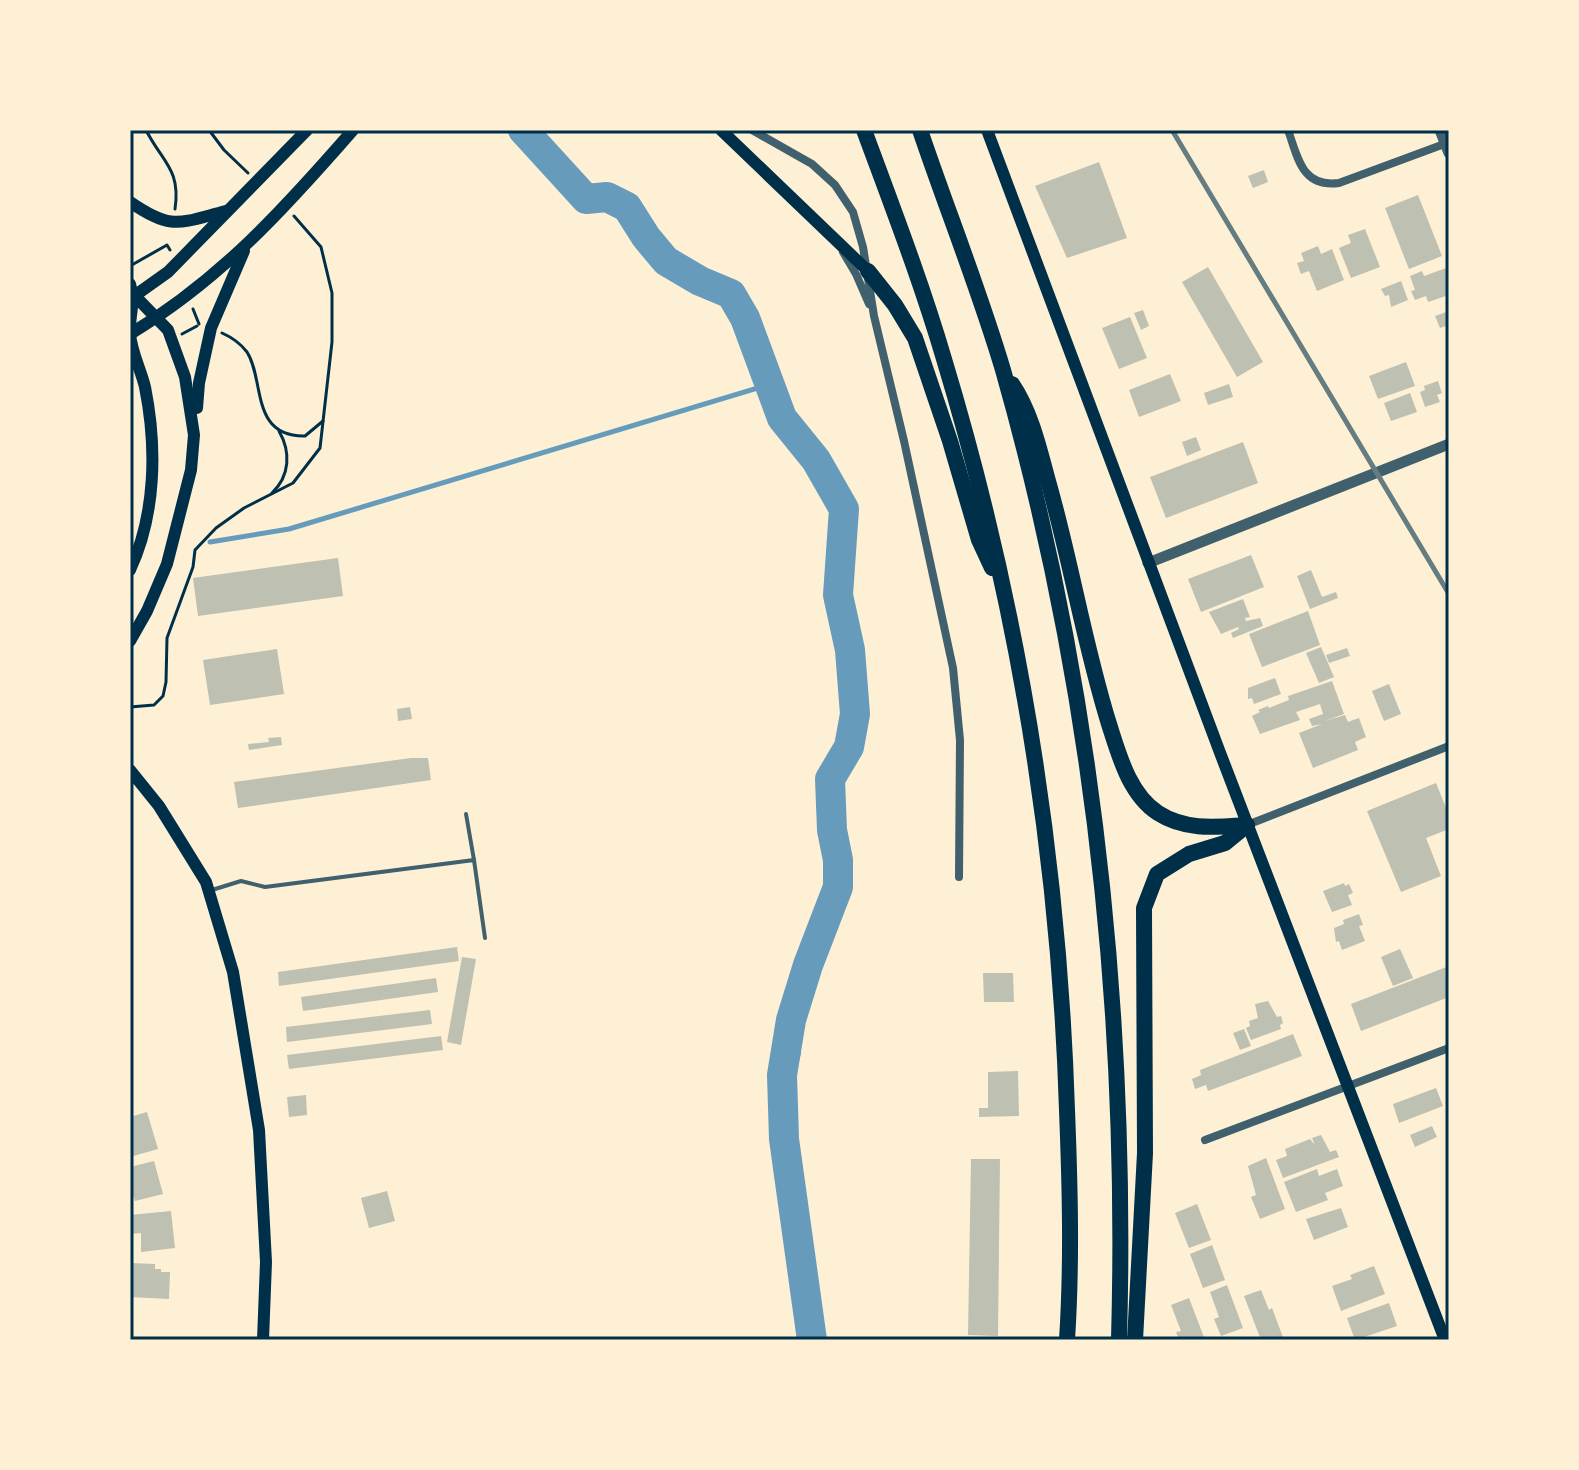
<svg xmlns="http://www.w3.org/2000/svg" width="1579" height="1470" font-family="Spectral,serif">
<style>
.water{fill:#669bbc}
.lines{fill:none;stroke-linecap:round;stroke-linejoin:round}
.stream{stroke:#669bbc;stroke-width:5}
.river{stroke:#669bbc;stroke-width:30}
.building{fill:#bec0b2}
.path{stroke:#003049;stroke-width:3}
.service{stroke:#3f606c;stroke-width:4}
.minor{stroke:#3f606c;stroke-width:8}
.tertiary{stroke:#3f606c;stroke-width:11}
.secondary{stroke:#003049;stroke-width:12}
.motorway{stroke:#003049;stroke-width:16}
.rail{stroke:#657d81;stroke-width:5}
.neatline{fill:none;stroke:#003049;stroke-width:3}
</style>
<rect width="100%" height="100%" fill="#fdf0d5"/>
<path class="water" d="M791,1020L801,1053L786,1111L774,1120C758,1091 778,1046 791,1020Z"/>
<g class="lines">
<polyline class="stream" points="210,542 289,529 768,385"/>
<polyline class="river" points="523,130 586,199 607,197 627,207 646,237 666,261 700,281 731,294 745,318 782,418 816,460 844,509 838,595 850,650 855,714 849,747 830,779 832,830 838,860 838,887 808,965 791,1020 782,1075 784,1139 812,1340"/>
</g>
<g class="building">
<polygon points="1099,162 1127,238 1067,258 1035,186"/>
<polygon points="1264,170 1268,182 1253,188 1248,176"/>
<polygon points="1418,195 1442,256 1409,269 1385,208"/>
<polygon points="1365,229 1380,267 1351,278 1339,248 1351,243 1348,235"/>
<polygon points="1318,246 1321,254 1332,249 1344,280 1317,291 1309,271 1301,274 1297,263 1304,261 1301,253"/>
<polygon points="1208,267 1263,362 1237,377 1182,282"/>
<polygon points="1449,267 1449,295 1428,302 1426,296 1415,300 1411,291 1415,290 1410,276 1422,271 1424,276"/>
<polygon points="1401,281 1408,300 1391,307 1389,295 1385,296 1381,289"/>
<polygon points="1143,310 1149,326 1141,330 1134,313"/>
<polygon points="1449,311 1449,325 1440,328 1435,316"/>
<polygon points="1130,317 1147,358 1119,369 1102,328"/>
<polygon points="1406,362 1415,386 1378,399 1369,376"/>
<polygon points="1170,374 1181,401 1139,417 1129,390"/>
<polygon points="1438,381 1442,393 1437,395 1440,402 1425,407 1420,392 1425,390 1424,386"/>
<polygon points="1229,384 1233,397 1208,405 1204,393"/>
<polygon points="1410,393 1417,412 1391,421 1384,403"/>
<polygon points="1196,437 1201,450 1187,456 1182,442"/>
<polygon points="1243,442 1258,483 1166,518 1150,477"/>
<polygon points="1251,555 1264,587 1201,612 1188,579"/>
<polygon points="338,558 343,596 198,616 193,578"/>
<polygon points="1311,570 1322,597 1336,592 1338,598 1310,609 1297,576"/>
<polygon points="1243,599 1250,617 1245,618 1246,621 1260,618 1263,626 1233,638 1231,633 1239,629 1238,627 1221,634 1209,612"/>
<polygon points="1308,611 1320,645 1262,667 1249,634"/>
<polygon points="1321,647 1334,677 1319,683 1306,653"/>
<polygon points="1347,648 1350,656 1329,663 1326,655"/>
<polygon points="277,649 284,694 210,705 203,660"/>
<polygon points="1275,678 1281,694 1254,704 1252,698 1248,699 1248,688"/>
<polygon points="1332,681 1344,714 1325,721 1345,715 1348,722 1359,718 1366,737 1355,742 1358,750 1313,768 1299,733 1322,724 1312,726 1309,719 1323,714 1320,704 1296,712 1300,720 1260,734 1252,716 1260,712 1258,710 1268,706 1269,708 1289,700 1288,696"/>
<polygon points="1389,684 1401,714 1384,721 1372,691"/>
<polygon points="410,707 412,719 398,721 397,709"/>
<polygon points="281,737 282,745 249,750 248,744 269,742 268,738"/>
<polygon points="411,758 428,758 431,780 238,808 234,782"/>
<polygon points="1436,783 1449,815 1449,829 1426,838 1441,876 1401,892 1367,811"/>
<polygon points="1344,883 1345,886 1349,884 1353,893 1348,895 1352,905 1332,912 1323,891"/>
<polygon points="1359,914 1363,925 1359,926 1365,941 1342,950 1339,941 1336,942 1334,928 1344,924 1343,920"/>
<polygon points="457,947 459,961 279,986 278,972"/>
<polygon points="1400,949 1413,978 1393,986 1381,957"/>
<polygon points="462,957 476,959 461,1045 447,1042"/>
<polygon points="1449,966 1449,997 1361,1031 1351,1004"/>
<polygon points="983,973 1013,973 1014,1002 984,1002"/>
<polygon points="436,978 438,992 303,1011 301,997"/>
<polygon points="1268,1001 1277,1017 1281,1016 1283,1023 1280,1025 1281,1029 1251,1040 1246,1028 1250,1026 1249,1021 1258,1018 1255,1004"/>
<polygon points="430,1010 432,1024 287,1042 286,1027"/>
<polygon points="1244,1029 1251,1046 1240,1050 1233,1033"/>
<polygon points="1293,1034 1302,1056 1208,1091 1206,1085 1195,1089 1192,1079 1201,1075 1200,1070"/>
<polygon points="441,1036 443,1050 289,1069 287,1055"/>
<polygon points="1018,1071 1019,1116 979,1117 979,1108 988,1108 988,1072"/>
<polygon points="1436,1088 1443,1106 1399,1123 1393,1104"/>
<polygon points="306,1095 307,1115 289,1117 287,1097"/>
<polygon points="147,1112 158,1149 130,1157 130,1117"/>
<polygon points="1432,1126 1437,1137 1415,1147 1410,1135"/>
<polygon points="1321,1135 1330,1152 1336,1150 1339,1157 1283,1178 1276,1160 1287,1156 1285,1149 1310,1139 1315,1145 1312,1138"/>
<polygon points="1266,1158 1285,1209 1260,1219 1251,1197 1256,1195 1248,1166"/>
<polygon points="971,1159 1000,1159 998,1336 968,1335"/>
<polygon points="154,1161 163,1194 135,1201 130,1187 130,1167"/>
<polygon points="1317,1169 1319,1176 1337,1169 1343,1186 1325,1193 1328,1200 1296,1212 1284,1182"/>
<polygon points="387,1191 395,1221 369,1228 361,1198"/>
<polygon points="1197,1204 1211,1240 1189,1248 1175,1213"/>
<polygon points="1341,1208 1348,1227 1314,1240 1306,1219"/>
<polygon points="171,1211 175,1248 141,1252 141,1233 130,1234 130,1215"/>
<polygon points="1212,1245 1225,1280 1203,1288 1190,1254"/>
<polygon points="130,1263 155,1264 155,1269 161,1269 161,1272 170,1272 169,1299 130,1297"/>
<polygon points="1374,1266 1385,1294 1341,1311 1332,1286 1352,1279 1350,1275"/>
<polygon points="1227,1285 1243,1328 1221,1336 1214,1319 1219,1317 1210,1292"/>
<polygon points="1261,1290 1269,1310 1272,1308 1284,1340 1261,1340 1244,1296"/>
<polygon points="1189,1298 1205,1340 1179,1340 1176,1332 1181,1331 1171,1305"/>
<polygon points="1389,1303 1397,1326 1355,1340 1347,1318"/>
</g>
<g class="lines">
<g class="path">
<path d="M146,130C162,162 181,169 175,209"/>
<polyline points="209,130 224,150 248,173"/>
<polyline points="130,266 167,245 170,250"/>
<polyline points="193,309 199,324"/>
<path d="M222,333C231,337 241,344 247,352C265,380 250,437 305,436L323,421"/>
<polyline points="182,334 197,326"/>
<path d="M272,493C290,476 291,452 279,431"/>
<polyline points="130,707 154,705 163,696 166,682 167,638 193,567 195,550 216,528 244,508 293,483 320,448 332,342 332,293 321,247 294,216"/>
</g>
<g class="service">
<polyline points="466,814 474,860"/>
<polyline points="212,890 241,881 265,887 474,860 485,938"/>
</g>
<g class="minor">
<polyline points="752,130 812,164 835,185 853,212 863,247 874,316 904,441 953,668 960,740 959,877"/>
<path d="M1288,130C1298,158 1302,188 1339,183L1447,143"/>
<polyline points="843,252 856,274 869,304"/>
<polyline points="1247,825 1449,746"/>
<polyline points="1205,1140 1449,1048"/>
</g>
<g class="tertiary">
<polyline points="1440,130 1449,153"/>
<polyline points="1148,563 1449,444"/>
</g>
<g class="secondary">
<polyline points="721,130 868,271"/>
<polyline points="987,130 1219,750 1445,1340"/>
<path d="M130,202C172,231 179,223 226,211"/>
<path d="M130,284C136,301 129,316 130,333C131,351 141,370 145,387C157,447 156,514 130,570"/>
<polyline points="130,299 168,272 307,130"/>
<path d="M130,334C220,280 285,208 353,130"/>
<polyline points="197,408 199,383 211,328 244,251"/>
<polyline points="130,641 147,611 167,564 191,470 194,435 185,377 168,330 134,295"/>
<polyline points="130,770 159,806 206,882 233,972 259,1130 266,1262 263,1340"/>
</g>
<g class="motorway">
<path d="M864,130C892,206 921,281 944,359C1018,604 1059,855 1067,1110C1070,1187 1072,1263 1067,1340"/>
<path d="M920,130C947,210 979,289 1003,370C1093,687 1128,1012 1119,1340"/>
<polyline points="868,271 895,305 915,338 950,441 979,540 992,568"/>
<path d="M1012,384C1031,412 1039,448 1048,481C1071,561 1084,644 1109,724C1119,755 1129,794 1158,813C1186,831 1217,827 1247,825"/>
<polyline points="1135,1340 1145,1153 1144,908 1157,874 1189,854 1225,843 1247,825"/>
</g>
<polyline class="rail" points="1172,130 1449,594"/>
</g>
<rect width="1579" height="1470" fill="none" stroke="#fdf0d5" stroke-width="264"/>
<rect x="132" y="132" width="1315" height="1206" class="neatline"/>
</svg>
